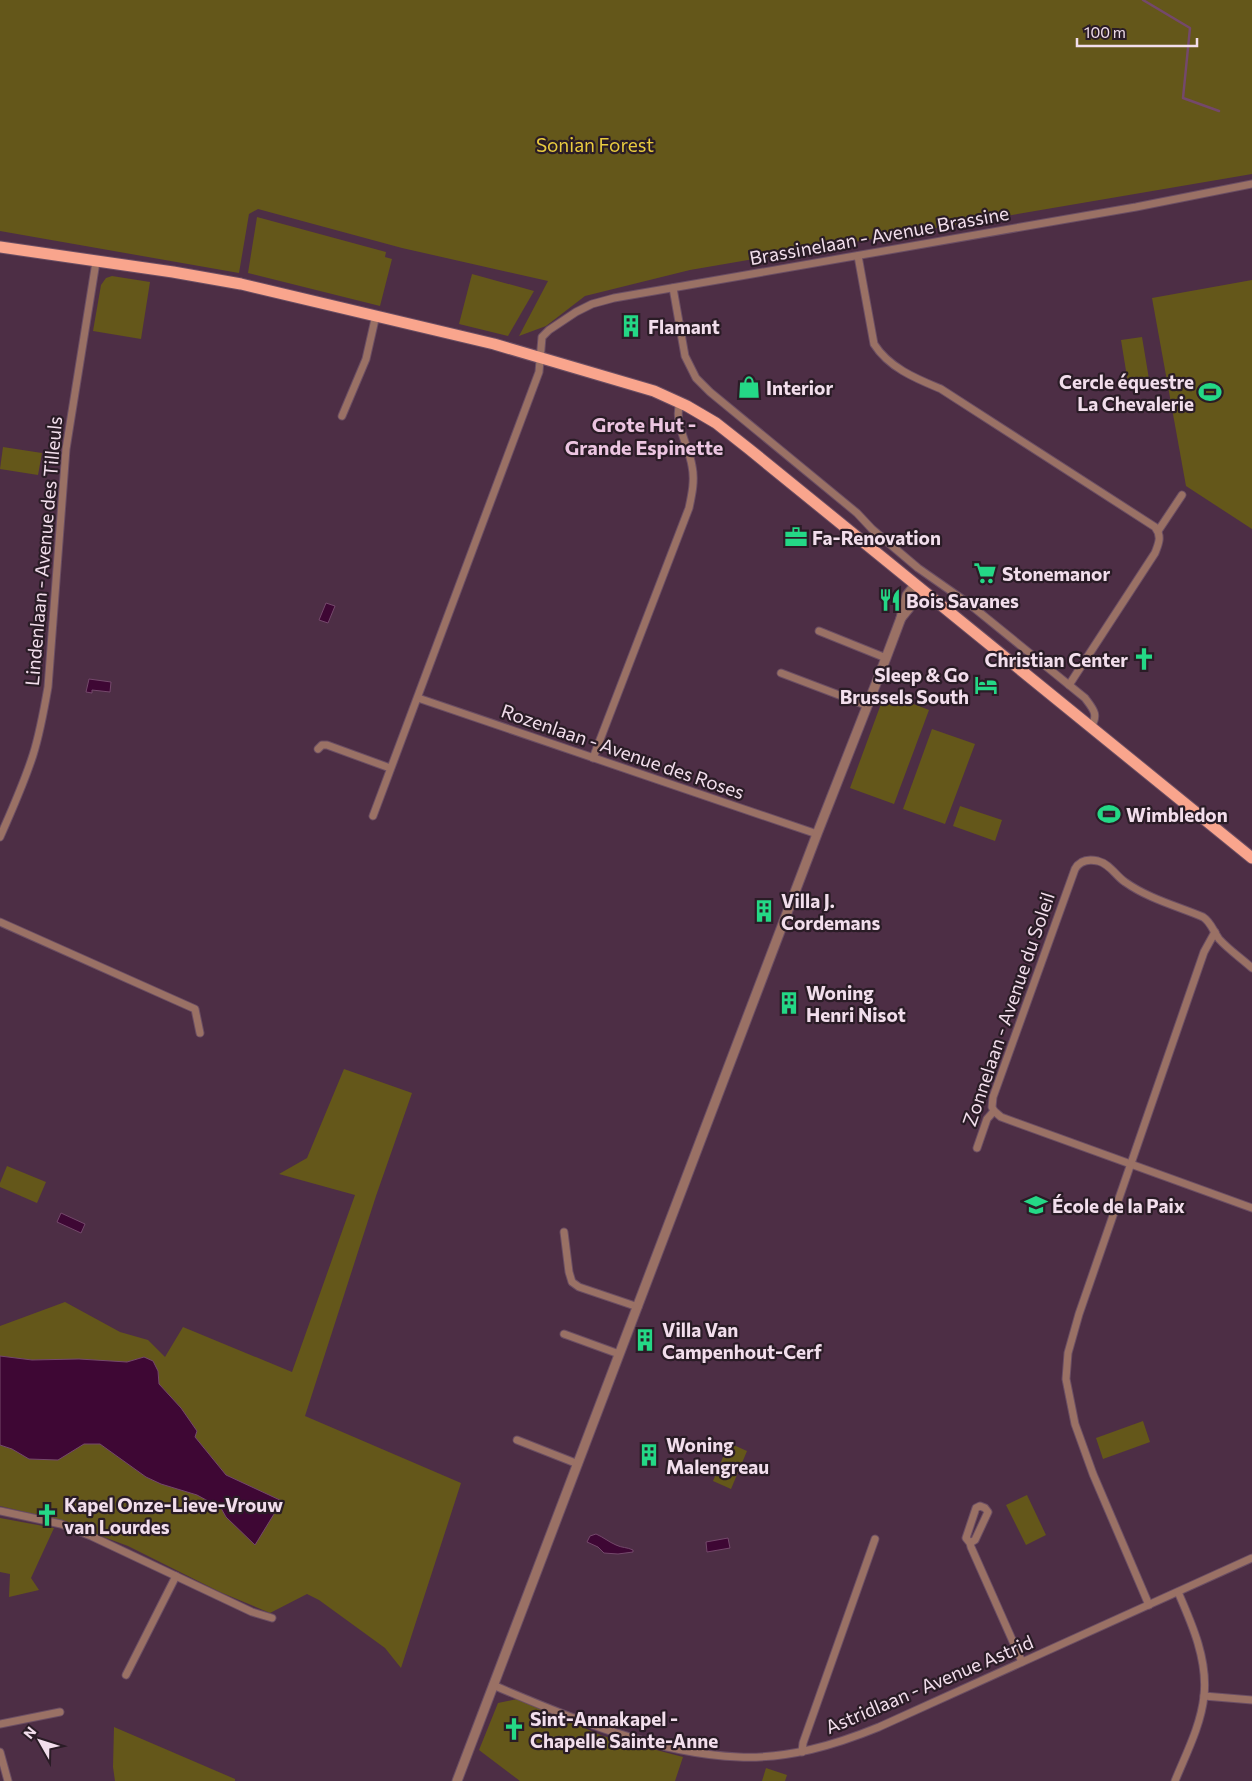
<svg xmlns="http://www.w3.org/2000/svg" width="1252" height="1781" font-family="Commissioner,sans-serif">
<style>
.green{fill:#64571a}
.water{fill:#3e0734;stroke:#74486b}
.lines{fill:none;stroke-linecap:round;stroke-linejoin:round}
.stream{stroke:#74486b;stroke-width:2.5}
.minor-casing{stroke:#6b4e63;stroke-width:9}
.tertiary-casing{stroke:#6b4e63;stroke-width:11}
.primary-casing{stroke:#6b4e63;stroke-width:13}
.minor{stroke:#9a7165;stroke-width:7}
.tertiary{stroke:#9a7165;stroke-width:9}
.primary{stroke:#f9a58d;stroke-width:11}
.labels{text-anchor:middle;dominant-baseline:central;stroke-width:4.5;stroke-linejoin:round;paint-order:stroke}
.park-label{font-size:19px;fill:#e9cb3f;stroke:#2a1c26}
.street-label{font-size:19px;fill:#f2deec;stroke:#2a1c26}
.poi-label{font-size:19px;font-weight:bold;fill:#f2deec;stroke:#2a1c26;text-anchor:start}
.neighbourhood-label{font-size:20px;font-weight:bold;fill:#ecc5e1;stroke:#2a1c26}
</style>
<rect width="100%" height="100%" fill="#4d2e45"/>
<g class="green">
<polygon points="0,0 1252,0 1252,174 690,270 585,296 546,326 519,336 548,281 402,248 258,209 249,214 239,273 0,231"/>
<polygon points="257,217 386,252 385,257 392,259 380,306 248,273"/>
<polygon points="472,274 534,291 508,336 459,324"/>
<polygon points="112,276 150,282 141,339 93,331 101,285 106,278"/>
<polygon points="1252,280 1252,529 1186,486 1152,298"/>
<polygon points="1142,337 1149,379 1128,383 1121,340"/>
<polygon points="3,447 42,453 38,475 0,469"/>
<polygon points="885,693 929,710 894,804 850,788"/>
<polygon points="932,729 975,744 945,824 903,809"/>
<polygon points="960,806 1002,820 995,841 953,826"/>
<polygon points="344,1069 412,1093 376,1196 305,1416 461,1483 401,1668 385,1648 319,1600 307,1594 270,1613 220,1592 128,1546 55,1519 0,1506 0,1445 12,1449 29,1459 57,1460 84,1444 100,1444 146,1477 161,1484 197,1495 221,1508 226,1517 282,1501 226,1475 195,1437 181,1408 159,1384 158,1371 144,1357 127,1362 79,1359 32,1360 0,1356 0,1326 65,1302 120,1332 148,1340 165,1357 183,1327 292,1372 355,1195 279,1174 307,1158"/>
<polygon points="7,1166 46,1182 37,1203 0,1187 0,1183"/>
<polygon points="1143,1421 1150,1442 1103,1459 1096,1438"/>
<polygon points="729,1443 747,1451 731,1489 713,1481"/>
<polygon points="1027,1495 1046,1535 1026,1545 1006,1505"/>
<polygon points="0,1518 54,1528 31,1578 39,1590 9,1597 10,1574 0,1572"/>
<polygon points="517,1699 603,1736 683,1757 675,1781 520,1781 479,1750 498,1703"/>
<polygon points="114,1727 235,1779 235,1781 115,1781 113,1767"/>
<polygon points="766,1768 787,1775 785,1781 762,1781"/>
</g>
<g class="water">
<polygon points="326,603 335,606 328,623 319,620"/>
<polygon points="89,679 111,682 110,692 92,690 92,693 86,692"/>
<polygon points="61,1213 85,1224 81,1233 57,1222"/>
<polygon points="0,1356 32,1360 79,1359 127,1362 144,1357 153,1361 158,1371 159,1384 181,1408 197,1431 195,1437 226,1475 282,1501 255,1545 226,1517 221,1508 197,1495 161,1484 146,1477 100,1444 84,1444 58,1460 29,1459 12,1449 0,1445"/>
<path d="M596,1534C603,1537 609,1542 616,1545C622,1548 627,1547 633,1550V1552L618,1554L604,1553L598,1547L587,1542L590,1536Z"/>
<polygon points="728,1538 730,1548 707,1552 706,1542"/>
</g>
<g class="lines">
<polyline class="stream" points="1143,0 1190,28 1183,98 1219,111"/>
<defs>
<g id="minor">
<path d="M858,256L874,344C889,368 917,379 941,389L1155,527C1162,536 1159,543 1155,553L1069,685"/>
<path d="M673,288L685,356L696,378L710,392L857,513L872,529L918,568L968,603L1085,698C1093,709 1099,714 1091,727"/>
<polyline points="342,416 366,359 376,315"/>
<polyline points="1158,531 1182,495"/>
<polyline points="819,631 886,658"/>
<polyline points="781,673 868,706"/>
<polyline points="418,698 817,834"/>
<polyline points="318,749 322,745 327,745 390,768"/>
<path d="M593,758L689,508C692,494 695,480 692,466C689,446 673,422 680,403"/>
<polyline points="373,816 539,372 542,337 549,330 576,312 592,304 614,298 1136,207 1252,184"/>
<path d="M0,837C12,810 24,783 33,755C40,733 44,710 48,687L66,449L96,262"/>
<polyline points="0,922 195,1009 200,1033"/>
<polyline points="994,1111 1001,1117 1252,1208"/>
<path d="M977,1148L987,1119L994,1111L992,1107L993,1097L1075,869C1080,860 1089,859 1098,861C1110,864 1116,876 1125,882C1149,899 1177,906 1203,917C1211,922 1213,931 1219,939C1229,950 1241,958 1252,968"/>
<polyline points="564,1232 569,1272 572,1282 579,1287 638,1307"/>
<polyline points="564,1334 619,1354"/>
<polyline points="517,1440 578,1464"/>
<polyline points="0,1511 61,1524 91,1536 252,1612 272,1618"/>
<polyline points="970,1543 966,1538 976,1508 980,1506 985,1508 988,1512 975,1540 970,1543 971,1547 1022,1662"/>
<polyline points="1149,1605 1093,1474 1075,1424 1066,1379 1068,1353 1079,1314 1204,952 1215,932"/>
<polyline points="126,1675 176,1576"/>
<path d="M493,1685C567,1717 657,1754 739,1757C788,1759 835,1745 879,1727L1252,1558"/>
<polyline points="1204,1696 1252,1700"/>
<polyline points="0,1724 60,1712"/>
<polyline points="0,1752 8,1781"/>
<polyline points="802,1752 803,1743 875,1539"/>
<path d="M1175,1781C1186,1754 1201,1725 1204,1696C1208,1660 1192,1624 1178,1592"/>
</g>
<g id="tertiary">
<polyline points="901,618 923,591"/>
<polyline points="457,1781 817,834 886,658 901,618 907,595 915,585"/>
</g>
<polyline id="primary" points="0,247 173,272 241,284 494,344 654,391 687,406 716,423 749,449 1252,858"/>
</defs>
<use href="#minor" class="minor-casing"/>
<use href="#tertiary" class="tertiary-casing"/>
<use href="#primary" class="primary-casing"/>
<use href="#minor" class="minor"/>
<use href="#tertiary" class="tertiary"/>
<use href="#primary" class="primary"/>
</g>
<defs>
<symbol id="building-bare" viewBox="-9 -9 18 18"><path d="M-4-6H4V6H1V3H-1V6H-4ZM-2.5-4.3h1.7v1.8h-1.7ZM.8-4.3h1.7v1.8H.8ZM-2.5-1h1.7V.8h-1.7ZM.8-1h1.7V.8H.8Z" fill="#24d886" stroke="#2a1c26" stroke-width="2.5" paint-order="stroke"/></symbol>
<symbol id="shop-bare" viewBox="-9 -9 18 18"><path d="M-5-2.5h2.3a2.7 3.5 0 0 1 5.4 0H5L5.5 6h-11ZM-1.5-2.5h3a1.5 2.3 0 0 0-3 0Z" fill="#24d886" stroke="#2a1c26" stroke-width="2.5" paint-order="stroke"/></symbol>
<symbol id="stadium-bare" viewBox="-9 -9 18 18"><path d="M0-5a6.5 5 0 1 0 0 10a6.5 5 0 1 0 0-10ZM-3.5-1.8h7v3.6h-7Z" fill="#24d886" stroke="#2a1c26" stroke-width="2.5" paint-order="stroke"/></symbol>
<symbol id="office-bare" viewBox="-9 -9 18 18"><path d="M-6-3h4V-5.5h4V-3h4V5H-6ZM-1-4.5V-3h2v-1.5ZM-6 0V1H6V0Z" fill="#24d886" stroke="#2a1c26" stroke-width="2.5" paint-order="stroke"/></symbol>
<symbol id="supermarket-bare" viewBox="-9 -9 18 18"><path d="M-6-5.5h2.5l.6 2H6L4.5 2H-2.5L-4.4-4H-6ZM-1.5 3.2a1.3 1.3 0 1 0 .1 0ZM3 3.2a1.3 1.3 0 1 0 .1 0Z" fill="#24d886" stroke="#2a1c26" stroke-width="2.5" paint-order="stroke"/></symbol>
<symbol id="restaurant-bare" viewBox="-9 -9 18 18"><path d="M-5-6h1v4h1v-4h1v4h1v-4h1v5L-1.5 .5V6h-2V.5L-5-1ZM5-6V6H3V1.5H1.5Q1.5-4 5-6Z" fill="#24d886" stroke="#2a1c26" stroke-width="2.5" paint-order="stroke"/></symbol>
<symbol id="church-bare" viewBox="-9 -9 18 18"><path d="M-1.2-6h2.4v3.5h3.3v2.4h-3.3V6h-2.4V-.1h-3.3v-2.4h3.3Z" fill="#24d886" stroke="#2a1c26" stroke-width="2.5" paint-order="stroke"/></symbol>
<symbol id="hotel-bare" viewBox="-9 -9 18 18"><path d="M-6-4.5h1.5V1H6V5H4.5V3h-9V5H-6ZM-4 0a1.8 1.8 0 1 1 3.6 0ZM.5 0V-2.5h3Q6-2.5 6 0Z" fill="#24d886" stroke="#2a1c26" stroke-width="2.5" paint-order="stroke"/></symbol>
<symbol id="school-bare" viewBox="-9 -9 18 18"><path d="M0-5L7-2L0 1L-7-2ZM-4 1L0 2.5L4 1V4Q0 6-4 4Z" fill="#24d886" stroke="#2a1c26" stroke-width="2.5" paint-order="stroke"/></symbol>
</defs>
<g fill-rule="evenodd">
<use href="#building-bare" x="615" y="310" width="32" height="32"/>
<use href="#shop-bare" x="733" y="371" width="32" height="32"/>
<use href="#stadium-bare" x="1194" y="376" width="32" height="32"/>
<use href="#office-bare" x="780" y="521" width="32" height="32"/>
<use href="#supermarket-bare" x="969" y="557" width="32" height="32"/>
<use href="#restaurant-bare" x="874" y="584" width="32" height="32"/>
<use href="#church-bare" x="1128" y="643" width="32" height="32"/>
<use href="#hotel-bare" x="970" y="669" width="32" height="32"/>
<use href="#stadium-bare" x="1093" y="798" width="32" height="32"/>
<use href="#building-bare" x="748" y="895" width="32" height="32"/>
<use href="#building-bare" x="773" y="987" width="32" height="32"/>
<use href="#school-bare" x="1020" y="1189" width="32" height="32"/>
<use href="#building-bare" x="629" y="1324" width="32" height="32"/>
<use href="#building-bare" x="633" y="1439" width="32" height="32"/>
<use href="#church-bare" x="31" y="1499" width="32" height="32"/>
<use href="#church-bare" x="498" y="1713" width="32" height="32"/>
</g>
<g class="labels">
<g class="park-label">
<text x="595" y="144">Sonian Forest</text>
</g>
<g class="street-label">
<text transform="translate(879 235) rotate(-10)">Brassinelaan - Avenue Brassine</text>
<text transform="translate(43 551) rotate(-85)">Lindenlaan - Avenue des Tilleuls</text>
<text transform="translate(623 751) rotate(19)">Rozenlaan - Avenue des Roses</text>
<text transform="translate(1008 1009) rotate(-71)">Zonnelaan - Avenue du Soleil</text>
<text transform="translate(929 1684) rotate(-23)">Astridlaan - Avenue Astrid</text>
</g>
<g class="poi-label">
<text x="648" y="326">Flamant</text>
<text x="1194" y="381" text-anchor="end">Cercle équestre<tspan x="1194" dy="22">La Chevalerie</tspan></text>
<text x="766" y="387">Interior</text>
<text x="812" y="537">Fa-Renovation</text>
<text x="1002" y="573">Stonemanor</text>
<text x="906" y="600">Bois Savanes</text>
<text x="1128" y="659" text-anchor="end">Christian Center</text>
<text x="969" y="674" text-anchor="end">Sleep &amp; Go<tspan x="969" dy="22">Brussels South</tspan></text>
<text x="1126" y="814">Wimbledon</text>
<text x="781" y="900">Villa J.<tspan x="781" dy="22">Cordemans</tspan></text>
<text x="806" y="992">Woning<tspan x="806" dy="22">Henri Nisot</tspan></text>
<text x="1052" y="1205">École de la Paix</text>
<text x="662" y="1329">Villa Van<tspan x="662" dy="22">Campenhout-Cerf</tspan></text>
<text x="666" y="1444">Woning<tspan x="666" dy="22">Malengreau</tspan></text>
<text x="64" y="1504">Kapel Onze-Lieve-Vrouw<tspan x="64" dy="22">van Lourdes</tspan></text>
<text x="530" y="1718">Sint-Annakapel -<tspan x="530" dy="22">Chapelle Sainte-Anne</tspan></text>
</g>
<g class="neighbourhood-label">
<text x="644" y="424">Grote Hut -<tspan x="644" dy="23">Grande Espinette</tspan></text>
</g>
</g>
<g transform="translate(40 1741) rotate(309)" stroke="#2a1c26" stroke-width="4" paint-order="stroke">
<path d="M0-4L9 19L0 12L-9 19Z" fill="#f2deec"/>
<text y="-8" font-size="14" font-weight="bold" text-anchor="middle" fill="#f2deec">N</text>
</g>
<path d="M1077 38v8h120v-8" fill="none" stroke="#f2deec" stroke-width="2.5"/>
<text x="1084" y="38" font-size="15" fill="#f2deec" stroke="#2a1c26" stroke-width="4" paint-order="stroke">100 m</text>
</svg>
